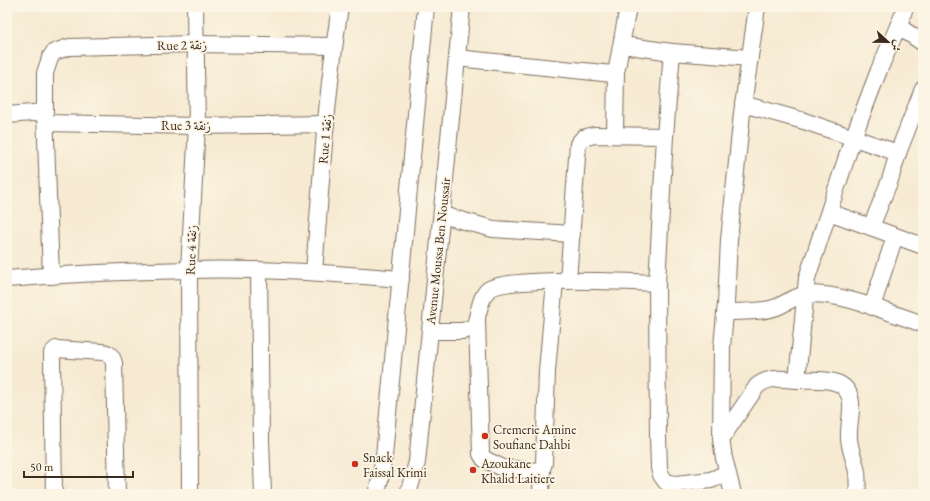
<svg xmlns="http://www.w3.org/2000/svg" width="930" height="501" font-family="'EB Garamond',Amiri,serif">
<style>
.lines{fill:none;stroke-linecap:round;stroke-linejoin:round}
.minor-casing{stroke:#7c6d5d;stroke-width:18}
.minor{stroke:#fff;stroke-width:16}
.poi-dot{fill:#c8321e;stroke:#fcf5e5;stroke-width:1.5}
.labels{text-anchor:middle;dominant-baseline:central;stroke-width:3.5;stroke-linejoin:round;paint-order:stroke}
.street-label{font-size:13px;fill:#3b2a1e;stroke:#fcf5e5}
.poi-label{font-size:13px;fill:#3b2a1e;stroke:#fcf5e5;text-anchor:start}
</style>
<rect width="100%" height="100%" fill="#fcf5e5"/>
<filter id="ink" filterUnits="userSpaceOnUse"><feTurbulence type="fractalNoise" baseFrequency=".025" numOctaves="2"/><feDisplacementMap in="SourceGraphic" scale="8" xChannelSelector="R" yChannelSelector="G"/><feConvolveMatrix kernelMatrix="1 2 1 2 8 2 1 2 1" color-interpolation-filters="sRGB"/></filter>
<filter id="wash" filterUnits="userSpaceOnUse"><feTurbulence type="fractalNoise" baseFrequency=".012" numOctaves="4" result="noise"/><feDisplacementMap in="SourceGraphic" scale="16" xChannelSelector="R" yChannelSelector="G"/><feGaussianBlur stdDeviation="0.9" result="paint"/><feColorMatrix in="noise" values="0 0 0 0 0 0 0 0 0 0 0 0 0 0 0 0 0 1.4 0 .05"/><feComposite in="paint" operator="in"/></filter>
<g filter="url(#wash)">
<rect width="100%" height="100%" fill="#f6ead2"/>
</g>
<g filter="url(#ink)">
<g class="lines">
<defs>
<g id="minor">
<polyline points="898,26 923,43"/>
<polyline points="622,45 672,52 750,58"/>
<polyline points="457,58 613,74 617,68 628,7"/>
<polyline points="743,104 804,121 898,153 890,180 871,227"/>
<polyline points="7,115 45,112"/>
<polyline points="46,123 197,126 326,124"/>
<polyline points="615,135 616,71"/>
<polyline points="898,153 923,89"/>
<polyline points="829,212 923,246"/>
<polyline points="442,215 493,229 572,234"/>
<polyline points="259,271 261,440 263,494"/>
<path d="M314,272C321,183 326,95 340,7"/>
<polyline points="51,276 45,112 45,73 50,58 54,52 69,47 196,44 334,46"/>
<path d="M7,279C67,274 128,271 189,270C259,268 330,273 401,279"/>
<polyline points="568,281 578,144 583,138 594,135 665,136"/>
<polyline points="657,283 665,136 672,52"/>
<polyline points="872,307 895,236"/>
<path d="M726,312C743,311 761,313 777,307C787,303 794,296 805,295C836,290 892,314 923,324"/>
<polyline points="477,321 481,454 484,459 503,468 537,471 542,469"/>
<path d="M430,331H463L474,327C479,316 479,298 488,290C504,276 630,282 657,283L658,436L659,468L661,475L666,482L676,484L711,480L727,473"/>
<path d="M797,380C816,380 848,375 851,402C852,414 848,427 849,439C850,450 855,461 857,472C858,479 857,487 858,494"/>
<path d="M721,439L757,386C769,376 782,379 797,380L807,278L853,138L879,70L902,17L905,7"/>
<path d="M54,494L52,359V353L56,349L102,352C110,353 112,356 114,363L117,494"/>
<polyline points="190,494 189,270 197,126 195,7"/>
<polyline points="376,494 380,480 384,456 426,7"/>
<polyline points="408,494 417,462 462,7"/>
<polyline points="541,494 542,469 544,463 547,371 555,281"/>
<polyline points="733,494 724,458 721,439 722,347 726,303 729,240 742,113 757,7"/>
</g>
</defs>
<use href="#minor" class="minor-casing"/>
<use href="#minor" class="minor"/>
</g>
</g>
<g class="poi-dot">
<circle cx="485" cy="436" r="4"/>
<circle cx="355" cy="464" r="4"/>
<circle cx="473" cy="470" r="4"/>
</g>
<g class="labels">
<g class="street-label">
<text transform="translate(182 45) rotate(-1)">Rue 2 زنقة</text>
<text x="186" y="125">Rue 3 زنقة</text>
<text transform="translate(325 139) rotate(-85)">Rue 1 زنقة</text>
<text transform="translate(191 250) rotate(-88)">Rue 4 زنقة</text>
<text transform="translate(438 251) rotate(-84)">Avenue Moussa Ben Noussair</text>
</g>
<g class="poi-label">
<text x="493" y="429">Cremerie Amine<tspan x="493" dy="15">Soufiane Dahbi</tspan></text>
<text x="363" y="457">Snack<tspan x="363" dy="15">Faissal Krimi</tspan></text>
<text x="481" y="463">Azoukane<tspan x="481" dy="15">Khalid Laitiere</tspan></text>
</g>
</g>
<rect width="930" height="501" fill="none" stroke="#fcf5e5" stroke-width="24"/>
<g transform="translate(888 42) rotate(112)" stroke="#fcf5e5" stroke-width="3" paint-order="stroke">
<path d="M0-3L7 15L0 10L-7 15Z" fill="#3b2a1e"/>
<text y="-6" font-size="11" font-weight="bold" text-anchor="middle" fill="#3b2a1e">ش</text>
</g>
<path d="M24 471v6h109v-6" fill="none" stroke="#3b2a1e" stroke-width="2"/>
<text x="30" y="471" font-size="12" fill="#3b2a1e" stroke="#fcf5e5" stroke-width="3" paint-order="stroke">50 m</text>
</svg>
